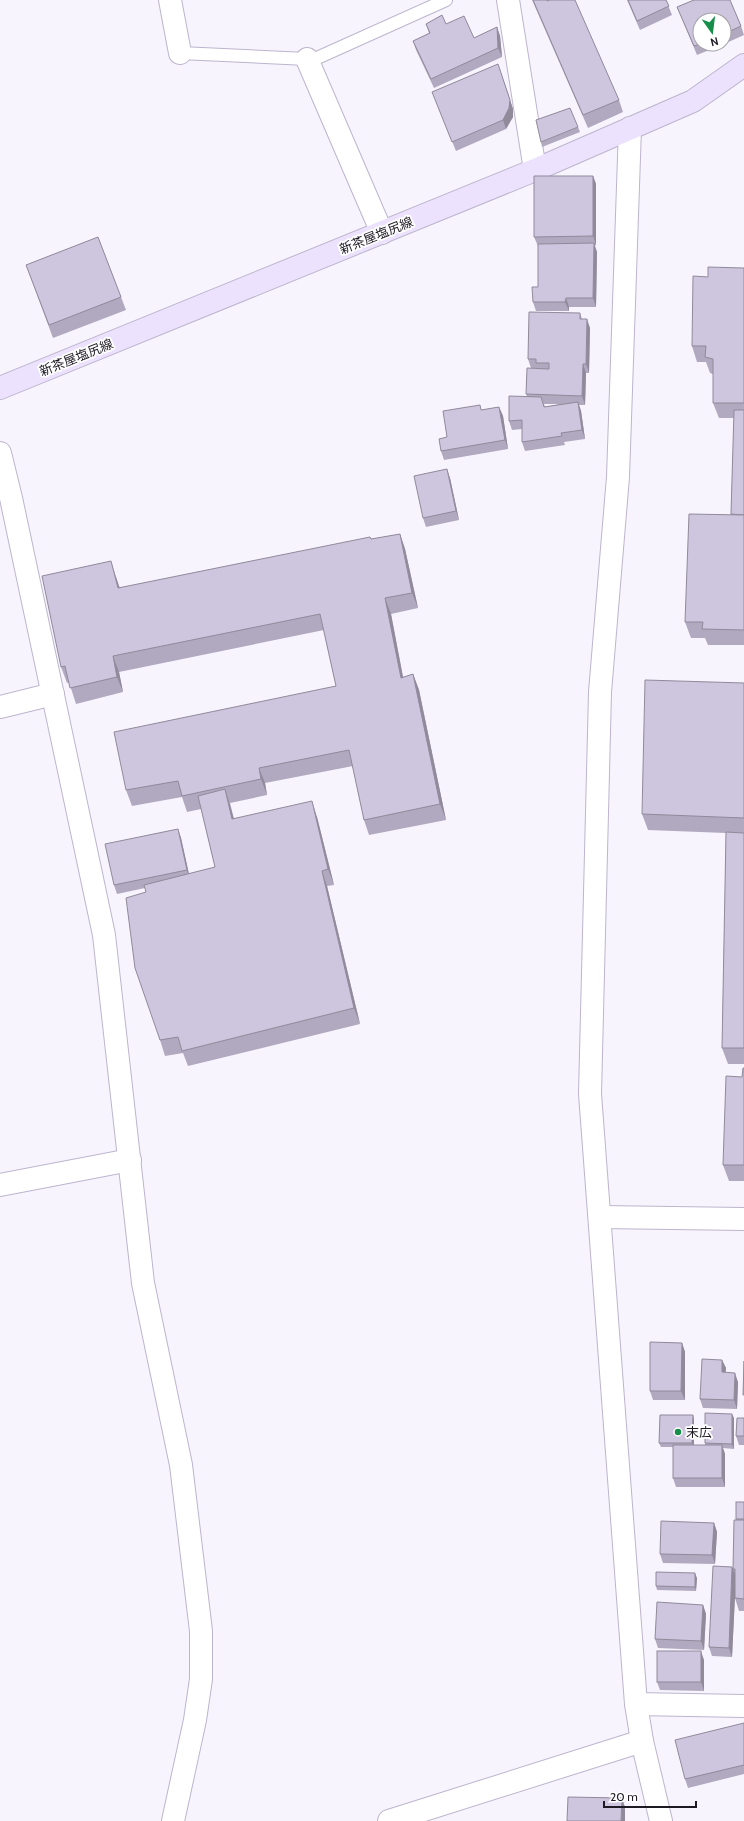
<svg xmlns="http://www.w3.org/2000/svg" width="744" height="1821" font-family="Cabin,'Noto Sans JP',sans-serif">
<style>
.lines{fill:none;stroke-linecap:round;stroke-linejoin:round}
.lane-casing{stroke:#bdb5cd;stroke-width:14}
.street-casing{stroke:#bdb5cd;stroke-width:24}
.secondary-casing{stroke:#bdb5cd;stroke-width:24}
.lane{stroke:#fff;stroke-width:12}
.street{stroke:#fff;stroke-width:22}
.secondary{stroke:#ece2fd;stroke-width:22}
.wall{fill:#b1a9bf;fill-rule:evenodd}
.shaded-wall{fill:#908a9b}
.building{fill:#cec5de;stroke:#908a9b}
.poi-dot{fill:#178e49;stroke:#fff;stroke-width:1.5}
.labels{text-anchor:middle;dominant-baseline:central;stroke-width:3.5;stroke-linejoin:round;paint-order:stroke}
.street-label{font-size:13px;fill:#1e1a23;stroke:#fff}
.poi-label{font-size:13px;fill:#1e1a23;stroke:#fff;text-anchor:start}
</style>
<rect width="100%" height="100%" fill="#f7f4fe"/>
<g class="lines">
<defs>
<polyline id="lane" points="180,53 307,59 317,58 446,0"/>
<g id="street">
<polyline points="170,0 180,53"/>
<polyline points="508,0 535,170"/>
<polyline points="307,59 382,233"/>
<polyline points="630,128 618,477 600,692 590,1094 636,1704 642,1741 661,1821"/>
<polyline points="0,453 11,498 104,935 143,1283 181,1465 201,1631 201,1679 195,1720 173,1821"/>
<polyline points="0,707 53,694"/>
<polyline points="0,1185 130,1160"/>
<polyline points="600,1217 744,1219"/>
<polyline points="636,1704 744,1706"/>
<polyline points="389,1821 642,1741"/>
</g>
<polyline id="secondary" points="0,388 535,170 693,101 744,65"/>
</defs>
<use href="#lane" class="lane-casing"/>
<use href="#street" class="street-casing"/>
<use href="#secondary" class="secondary-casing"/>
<use href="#lane" class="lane"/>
<use href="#street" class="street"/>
<use href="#secondary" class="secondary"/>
</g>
<g class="wall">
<polygon points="532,0 547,0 619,100 623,112 588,128"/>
<polygon points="627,0 666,0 672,15 640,30"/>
<polygon points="694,0 730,0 741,26 744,35 724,44 724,20 700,20 700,44 724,44 697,55 677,7"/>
<polygon points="426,24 446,24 474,38 497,27 500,36 502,57 434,88 416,50 413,41 429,33"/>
<polygon points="501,73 513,109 513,117 506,129 456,151 432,92"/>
<polygon points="578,127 580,132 542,147 541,142"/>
<polygon points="593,176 596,184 596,245 594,246 597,252 596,307 569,307 569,311 536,311 533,302 538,287 538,246 534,237"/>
<polygon points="98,237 126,310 53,338 26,265"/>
<polygon points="744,268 744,645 708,645 705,638 691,638 685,622 731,514 734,418 719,418 713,403 713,374 710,373 706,362 697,362 692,346 708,277"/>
<path d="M580,313L582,319L590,328L589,373H586L585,405H579L581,411L585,439L564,442L565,445L525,451L522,442V429L512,430L509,421L527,396L526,394L538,369V368H531L528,359ZM544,404H560L545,407Z"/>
<polygon points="499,407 503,416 508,449 444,460 441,451 447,437 482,410"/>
<polygon points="450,478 459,520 426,527 423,518"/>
<polygon points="400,534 405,549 418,608 391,614 403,677 413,674 419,690 446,820 369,835 364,820 353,766 265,783 267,795 230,803 234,819 317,817 334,885 327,886 360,1024 188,1066 183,1053 165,1056 160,1040 146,892 145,888 117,894 114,885 178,829 181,838 189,874 215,867 201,809 187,812 182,797 132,806 126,790 336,686 324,630 119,672 123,692 76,704 69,682 67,683 61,667 116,577 120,588"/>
<polygon points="744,683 744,1064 728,1064 722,1048 726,833 648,830 642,814"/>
<polygon points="744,1068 744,1181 729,1181 723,1165"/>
<polygon points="682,1343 685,1352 685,1400 653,1400 650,1391"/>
<polygon points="722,1360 726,1368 725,1372 738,1382 737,1409 703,1408 700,1399"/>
<polygon points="693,1415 694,1420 694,1445 705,1445 705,1443 734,1418 734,1449 723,1448 725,1454 725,1487 676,1487 673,1478 673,1447 661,1447 659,1443"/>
<polygon points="744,1418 744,1445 739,1445 736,1436"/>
<polygon points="744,1502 744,1611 739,1611 735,1598 735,1595 732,1657 712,1656 709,1647 733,1568 736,1519"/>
<polygon points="714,1523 717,1532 715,1564 663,1563 660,1554"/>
<polygon points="697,1578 696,1591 657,1590 656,1586"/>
<polygon points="703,1605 706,1614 704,1650 658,1648 655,1639"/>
<polygon points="704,1660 704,1691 660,1690 657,1682"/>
<polygon points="744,1723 744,1774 688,1788 685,1779"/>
</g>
<g class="shaded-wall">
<polygon points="497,27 500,36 502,57 498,48"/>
<polygon points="501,73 513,109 513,117 506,129 503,120"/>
<polygon points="593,176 596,184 596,245 593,236"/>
<polygon points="594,243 597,252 596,307 593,298"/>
<polygon points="566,298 569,307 569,311 565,302"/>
<polygon points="587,319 590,328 589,373 586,364"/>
<polygon points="583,364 586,373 585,405 582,396"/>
<polygon points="578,402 581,411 585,439 582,430"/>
<polygon points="499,407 503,416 508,449 505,440"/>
<polygon points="447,469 450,478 459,520 456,511"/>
<polygon points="400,534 405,549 418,608 412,593"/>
<polygon points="111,561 116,577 124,604 118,588"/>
<polygon points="385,598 391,614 406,693 401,678"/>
<polygon points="113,656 119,672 123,692 117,677"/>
<polygon points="413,674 419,690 446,820 440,804"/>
<polygon points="259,768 265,783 267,795 261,779"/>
<polygon points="225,789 230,805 238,835 232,819"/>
<polygon points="312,801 317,817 334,885 328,869"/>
<polygon points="178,829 181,838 190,879 187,870"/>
<polygon points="322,871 327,886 360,1024 354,1008"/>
<polygon points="682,1343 685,1352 685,1400 681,1391"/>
<polygon points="722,1360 726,1368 725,1381 722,1372"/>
<polygon points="735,1373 738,1382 737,1409 734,1400"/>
<polygon points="732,1414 734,1418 734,1449 732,1444"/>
<polygon points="693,1415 694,1420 694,1448 692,1443"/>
<polygon points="722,1445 725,1454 725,1487 722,1478"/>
<polygon points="714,1523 717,1532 715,1564 712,1555"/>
<polygon points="732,1567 733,1569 736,1577 732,1657 729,1648"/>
<polygon points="695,1573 697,1578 696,1591 695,1587"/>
<polygon points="703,1605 706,1614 704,1650 701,1641"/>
<polygon points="701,1651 704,1660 704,1691 701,1682"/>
<polygon points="622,1798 625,1807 625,1821 621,1821"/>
</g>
<g class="building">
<polygon points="533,0 547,0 547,1 550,0 575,0 619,100 583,115"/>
<polygon points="628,0 666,0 669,6 637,21"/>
<polygon points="694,0 730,0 741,26 724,34 724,20 700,20 700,44 694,46 677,7"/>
<polygon points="442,15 446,24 464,16 474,38 497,27 498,48 431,79 413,41 430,33 426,24"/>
<polygon points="498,64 510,100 509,108 503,120 452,142 432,92"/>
<polygon points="570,108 578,127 541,142 536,120"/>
<polygon points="534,176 593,176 593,236 534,237"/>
<polygon points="98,237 121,297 49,325 26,265"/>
<polygon points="594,243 593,298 566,298 565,302 533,302 532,287 538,287 538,244"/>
<polygon points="708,267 744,268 744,403 713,403 713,359 705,357 706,346 692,346 693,276 708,277"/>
<polygon points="529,312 580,313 580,319 587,319 586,364 583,364 582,396 526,394 527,368 549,369 549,363 536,363 536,359 528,359"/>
<polygon points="509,396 541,397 544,407 578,402 582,430 561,433 562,436 522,442 522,420 509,421"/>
<polygon points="480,405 481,410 499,407 505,440 441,451 439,439 447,437 443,411"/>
<polygon points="734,410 744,410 744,515 731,514"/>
<polygon points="447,469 456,511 423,518 414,476"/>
<polygon points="689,514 744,515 744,630 702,629 703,622 685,622"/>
<polygon points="400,534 412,593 385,598 401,678 413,674 440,804 364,820 349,750 259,768 261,779 182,796 178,781 126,790 114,732 336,686 320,614 113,656 117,677 70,688 65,666 61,667 42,576 111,561 118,588 370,537 371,539"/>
<polygon points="645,680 744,683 744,818 642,814"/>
<polygon points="225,789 232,819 312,801 328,869 322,871 354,1008 182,1051 178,1037 160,1040 135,968 126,898 146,892 144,885 215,867 198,796"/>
<polygon points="178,829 187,870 114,885 105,844"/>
<polygon points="726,832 744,833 744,1048 722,1048"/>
<polygon points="743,1068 744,1068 744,1165 723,1165 726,1076 742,1077"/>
<polygon points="650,1342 682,1343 681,1391 650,1391"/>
<polygon points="702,1359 722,1360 722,1372 735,1373 734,1400 700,1399"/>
<polygon points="744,1361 744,1395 743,1395"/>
<polygon points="705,1413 732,1414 732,1444 705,1443"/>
<polygon points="660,1415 693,1415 692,1443 659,1443"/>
<polygon points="737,1418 744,1418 744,1436 736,1436"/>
<rect x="673" y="1445" width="49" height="33"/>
<rect x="736" y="1502" width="8" height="17"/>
<polygon points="734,1520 744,1520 744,1599 735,1598 735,1569 733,1569"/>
<polygon points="661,1521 714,1523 712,1555 660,1554"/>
<polygon points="713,1566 732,1567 729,1648 709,1647"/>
<polygon points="656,1572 695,1573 695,1587 656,1586"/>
<polygon points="657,1602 703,1605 701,1641 655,1639"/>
<rect x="657" y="1651" width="44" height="31"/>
<polygon points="744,1723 744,1765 685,1779 675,1740"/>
<polygon points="568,1797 622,1798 621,1821 567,1821"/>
</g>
<circle class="poi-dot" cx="678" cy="1432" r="4"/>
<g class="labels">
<g class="street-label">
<text transform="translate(376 235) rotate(-22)">新茶屋塩尻線</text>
<text transform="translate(76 357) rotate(-22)">新茶屋塩尻線</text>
</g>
<g class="poi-label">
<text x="686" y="1432">末広</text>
</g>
</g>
<g transform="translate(712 32) rotate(166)"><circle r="19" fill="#ffffff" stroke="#a5a3a7"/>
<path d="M0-3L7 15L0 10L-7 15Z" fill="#178e49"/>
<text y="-6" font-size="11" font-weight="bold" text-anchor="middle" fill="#1e1a23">N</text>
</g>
<path d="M604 1801v6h92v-6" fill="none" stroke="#1e1a23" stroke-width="2"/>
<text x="610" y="1801" font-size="12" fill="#1e1a23" stroke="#ffffff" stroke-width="3" paint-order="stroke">20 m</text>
</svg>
